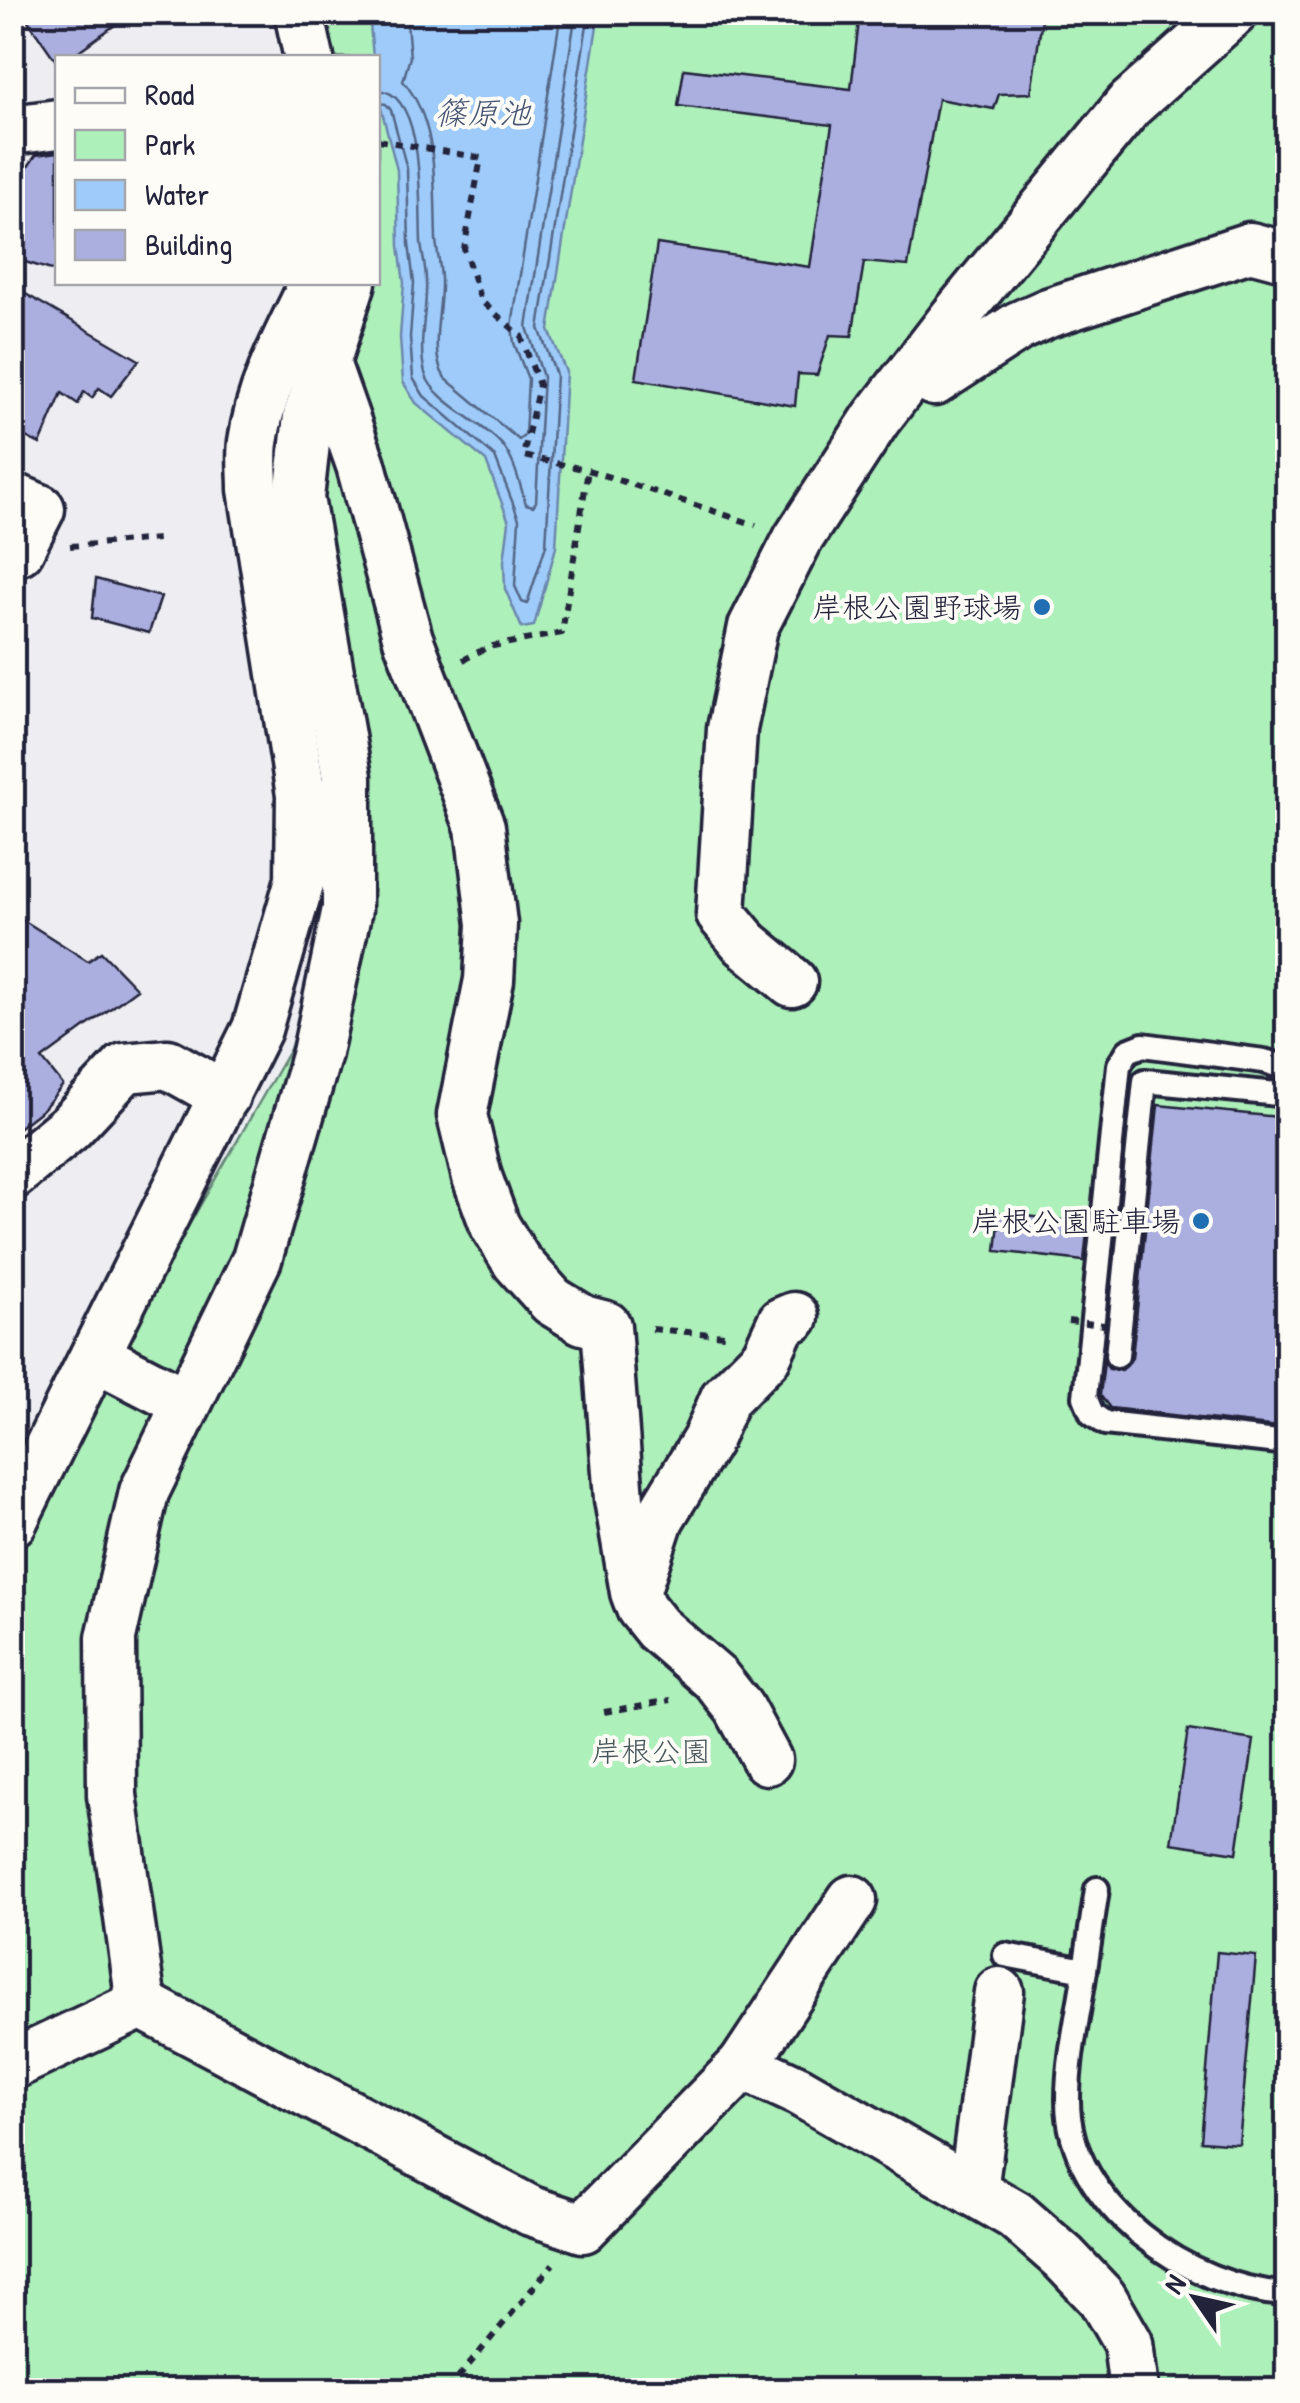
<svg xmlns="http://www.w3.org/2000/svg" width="1300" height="2403" font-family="'Patrick Hand','Klee One',sans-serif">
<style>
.green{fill:#adf0ba;stroke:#68897a;stroke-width:2.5}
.water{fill:#9ecbf9;stroke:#6c87ad;stroke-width:2.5}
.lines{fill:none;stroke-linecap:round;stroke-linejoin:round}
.shore{stroke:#546687;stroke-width:2.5}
.building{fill:#abafe0;stroke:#22223b;stroke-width:2.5}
.lane-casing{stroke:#22223b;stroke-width:30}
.street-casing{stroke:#22223b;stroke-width:55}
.path{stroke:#22223b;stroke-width:6;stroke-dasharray:8 8;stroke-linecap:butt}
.lane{stroke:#fdfcf7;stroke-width:22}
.street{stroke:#fdfcf7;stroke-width:48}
.path-bridge{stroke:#22223b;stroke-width:6;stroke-dasharray:8 8;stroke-linecap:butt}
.poi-dot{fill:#1f6fb2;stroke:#fdfcf7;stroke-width:4}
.labels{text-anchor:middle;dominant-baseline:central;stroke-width:8;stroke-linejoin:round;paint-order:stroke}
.poi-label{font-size:30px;fill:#22223b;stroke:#fdfcf7;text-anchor:end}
.park-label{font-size:30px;fill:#45565b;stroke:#fdfcf7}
.water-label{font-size:32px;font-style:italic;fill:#475574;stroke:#fdfcf7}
</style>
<rect width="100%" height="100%" fill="#ededf2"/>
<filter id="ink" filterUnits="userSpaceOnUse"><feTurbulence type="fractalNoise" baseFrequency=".01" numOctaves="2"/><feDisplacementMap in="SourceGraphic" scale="20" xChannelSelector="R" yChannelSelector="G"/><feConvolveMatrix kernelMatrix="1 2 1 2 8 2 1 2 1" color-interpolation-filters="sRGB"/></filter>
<g filter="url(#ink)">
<polygon class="green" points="316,13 1287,13 1287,2390 13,2390 12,1557 108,1366 290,1049 336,899 271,472 284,404 337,283 378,282 378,58 325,57"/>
<polygon class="water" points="369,13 599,13 549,330 566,372 556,547 534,626 522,628 505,589 504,561 509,522 486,461 416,403 403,382 400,337 404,283 399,246 397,170 378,96 378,58 373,57"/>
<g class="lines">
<g class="shore">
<path d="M406,12L410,57L403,81C439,123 434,187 436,239C437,255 442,270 441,286C441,314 429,354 445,378L519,440L525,435L528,379L514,343L512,326L561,12"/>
<path d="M378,90C426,93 419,207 421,242C422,255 426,267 426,280C428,310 417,343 425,373C432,401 485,423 503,446C515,461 520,486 526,504L533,506L536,502L543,377L527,327L576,12"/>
<polyline points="378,103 386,104 391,110 407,169 409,244 414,283 410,337 413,378 424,396 495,457 519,519 515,586 522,602 527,604 546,545 556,375 539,328 589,12"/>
</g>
</g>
<g class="building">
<polygon points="22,12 133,12 69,58 58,58 58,64"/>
<polygon points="860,12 1043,12 1031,93 999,94 994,109 938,99 908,266 864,262 852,336 830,335 817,375 798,374 795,406 636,379 657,244 810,267 832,125 678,106 684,69 851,89"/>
<polygon points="58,152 58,272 12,258 12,190 36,155"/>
<polygon points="12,286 139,360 111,396 99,388 92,398 84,392 78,404 62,393 40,444 12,430"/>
<polygon points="96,579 161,597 149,633 92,618"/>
<polygon points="12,913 88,961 101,952 137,989 42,1059 63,1085 43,1109 12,1133"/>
<polygon points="1158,1105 1288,1118 1288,1428 1110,1408 1100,1395 1104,1362 1109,1369 1122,1370 1132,1358"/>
<polygon points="1000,1213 1088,1223 1084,1261 996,1251"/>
<polygon points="1188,1730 1254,1740 1237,1853 1171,1843"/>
<polygon points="1217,1952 1256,1956 1239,2144 1201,2141"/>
</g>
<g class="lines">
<defs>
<g id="lane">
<polyline points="1288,1068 1264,1061 1143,1045 1128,1051 1119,1065 1085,1397 1092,1414 1105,1423 1288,1443"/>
<polyline points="1117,1356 1145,1081 1288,1095"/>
<path d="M1005,1955L1085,1970C1079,2012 1068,2056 1068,2099C1067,2205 1190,2290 1288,2294"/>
<polyline points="1085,1970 1097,1889"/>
</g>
<g id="street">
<polyline points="299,12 309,58"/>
<polyline points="12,130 58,124"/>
<polyline points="925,355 934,381 1019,326 1048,313 1250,247 1288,257"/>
<polyline points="325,363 361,465 408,639 480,827 492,924 489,980 462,1115 477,1177 495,1226 517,1262 552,1301 583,1320 606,1326 619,1499 635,1592 641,1608 657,1628 716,1679 739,1708 767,1760"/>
<polyline points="12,497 40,509 19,550"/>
<polyline points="792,982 745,943 721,914 732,729 753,627 798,539 876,419 954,318 1129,105 1233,12"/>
<polyline points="12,1175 70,1127 125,1068 168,1064 225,1096"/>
<polyline points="95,1356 186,1403"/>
<path d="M12,1522L257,1029L300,880L301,795L253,489C253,474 251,457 253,442C261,385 290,334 315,282"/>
<polyline points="636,1589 659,1519 707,1440 725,1398 766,1357 782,1322 794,1317"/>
<polyline points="141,2004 112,1795 111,1638 144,1492 257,1259 317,1053 347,909 347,777 299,498 308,416 351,282"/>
<polyline points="141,2004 531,2211 583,2228 743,2065 799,2091 1015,2215 1064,2258 1102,2298 1128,2343 1134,2390"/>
<polyline points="12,2065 141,2004"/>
<polyline points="743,2065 852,1900"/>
<polyline points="973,2191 999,1992"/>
</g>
</defs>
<use href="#lane" class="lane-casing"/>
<use href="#street" class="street-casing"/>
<g class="path">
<polyline points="378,140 481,158 464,249 481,301 521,336 539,385 523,456 588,470 756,525"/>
<polyline points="70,546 159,539"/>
<polyline points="463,660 488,647 562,633 588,470"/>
<polyline points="652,1329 724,1335"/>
<polyline points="604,1712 671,1700"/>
<polyline points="448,2390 553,2264"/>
</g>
<use href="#lane" class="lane"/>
<use href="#street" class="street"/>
<polyline class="path-bridge" points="1068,1321 1104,1325"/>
</g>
</g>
<g class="poi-dot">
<circle cx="1042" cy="607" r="10"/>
<circle cx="1201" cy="1221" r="10"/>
</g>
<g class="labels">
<g class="poi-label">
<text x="1022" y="607">岸根公園野球場</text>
<text x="1181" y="1221">岸根公園駐車場</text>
</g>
<g class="park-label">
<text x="651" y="1751">岸根公園</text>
</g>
<g class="water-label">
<text x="483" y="112">篠原池</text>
</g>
</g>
<rect width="1300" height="2403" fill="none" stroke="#fdfcf7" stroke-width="50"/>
<rect x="25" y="25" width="1250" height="2353" fill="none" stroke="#22223b" stroke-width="4" filter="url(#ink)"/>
<rect x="55" y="55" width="325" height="230" fill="#fdfcf7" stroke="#a5a5ac" stroke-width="2.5"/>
<rect x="75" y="88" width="50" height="15" fill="#fdfcf7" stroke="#a5a5ac" stroke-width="2.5"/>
<text x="145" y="105" font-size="30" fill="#22223b">Road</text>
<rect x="75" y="130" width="50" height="30" fill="#adf0ba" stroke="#a5a5ac" stroke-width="2.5"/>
<text x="145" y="155" font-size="30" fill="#22223b">Park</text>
<rect x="75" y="180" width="50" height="30" fill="#9ecbf9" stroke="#a5a5ac" stroke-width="2.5"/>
<text x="145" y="205" font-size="30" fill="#22223b">Water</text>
<rect x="75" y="230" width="50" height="30" fill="#abafe0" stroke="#a5a5ac" stroke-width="2.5"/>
<text x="145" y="255" font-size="30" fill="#22223b">Building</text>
<g transform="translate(1195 2298) rotate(304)" stroke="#fdfcf7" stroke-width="8" paint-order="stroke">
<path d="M0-8L18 38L0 25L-18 38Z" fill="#22223b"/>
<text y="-15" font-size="28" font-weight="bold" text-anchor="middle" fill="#22223b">N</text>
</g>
</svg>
